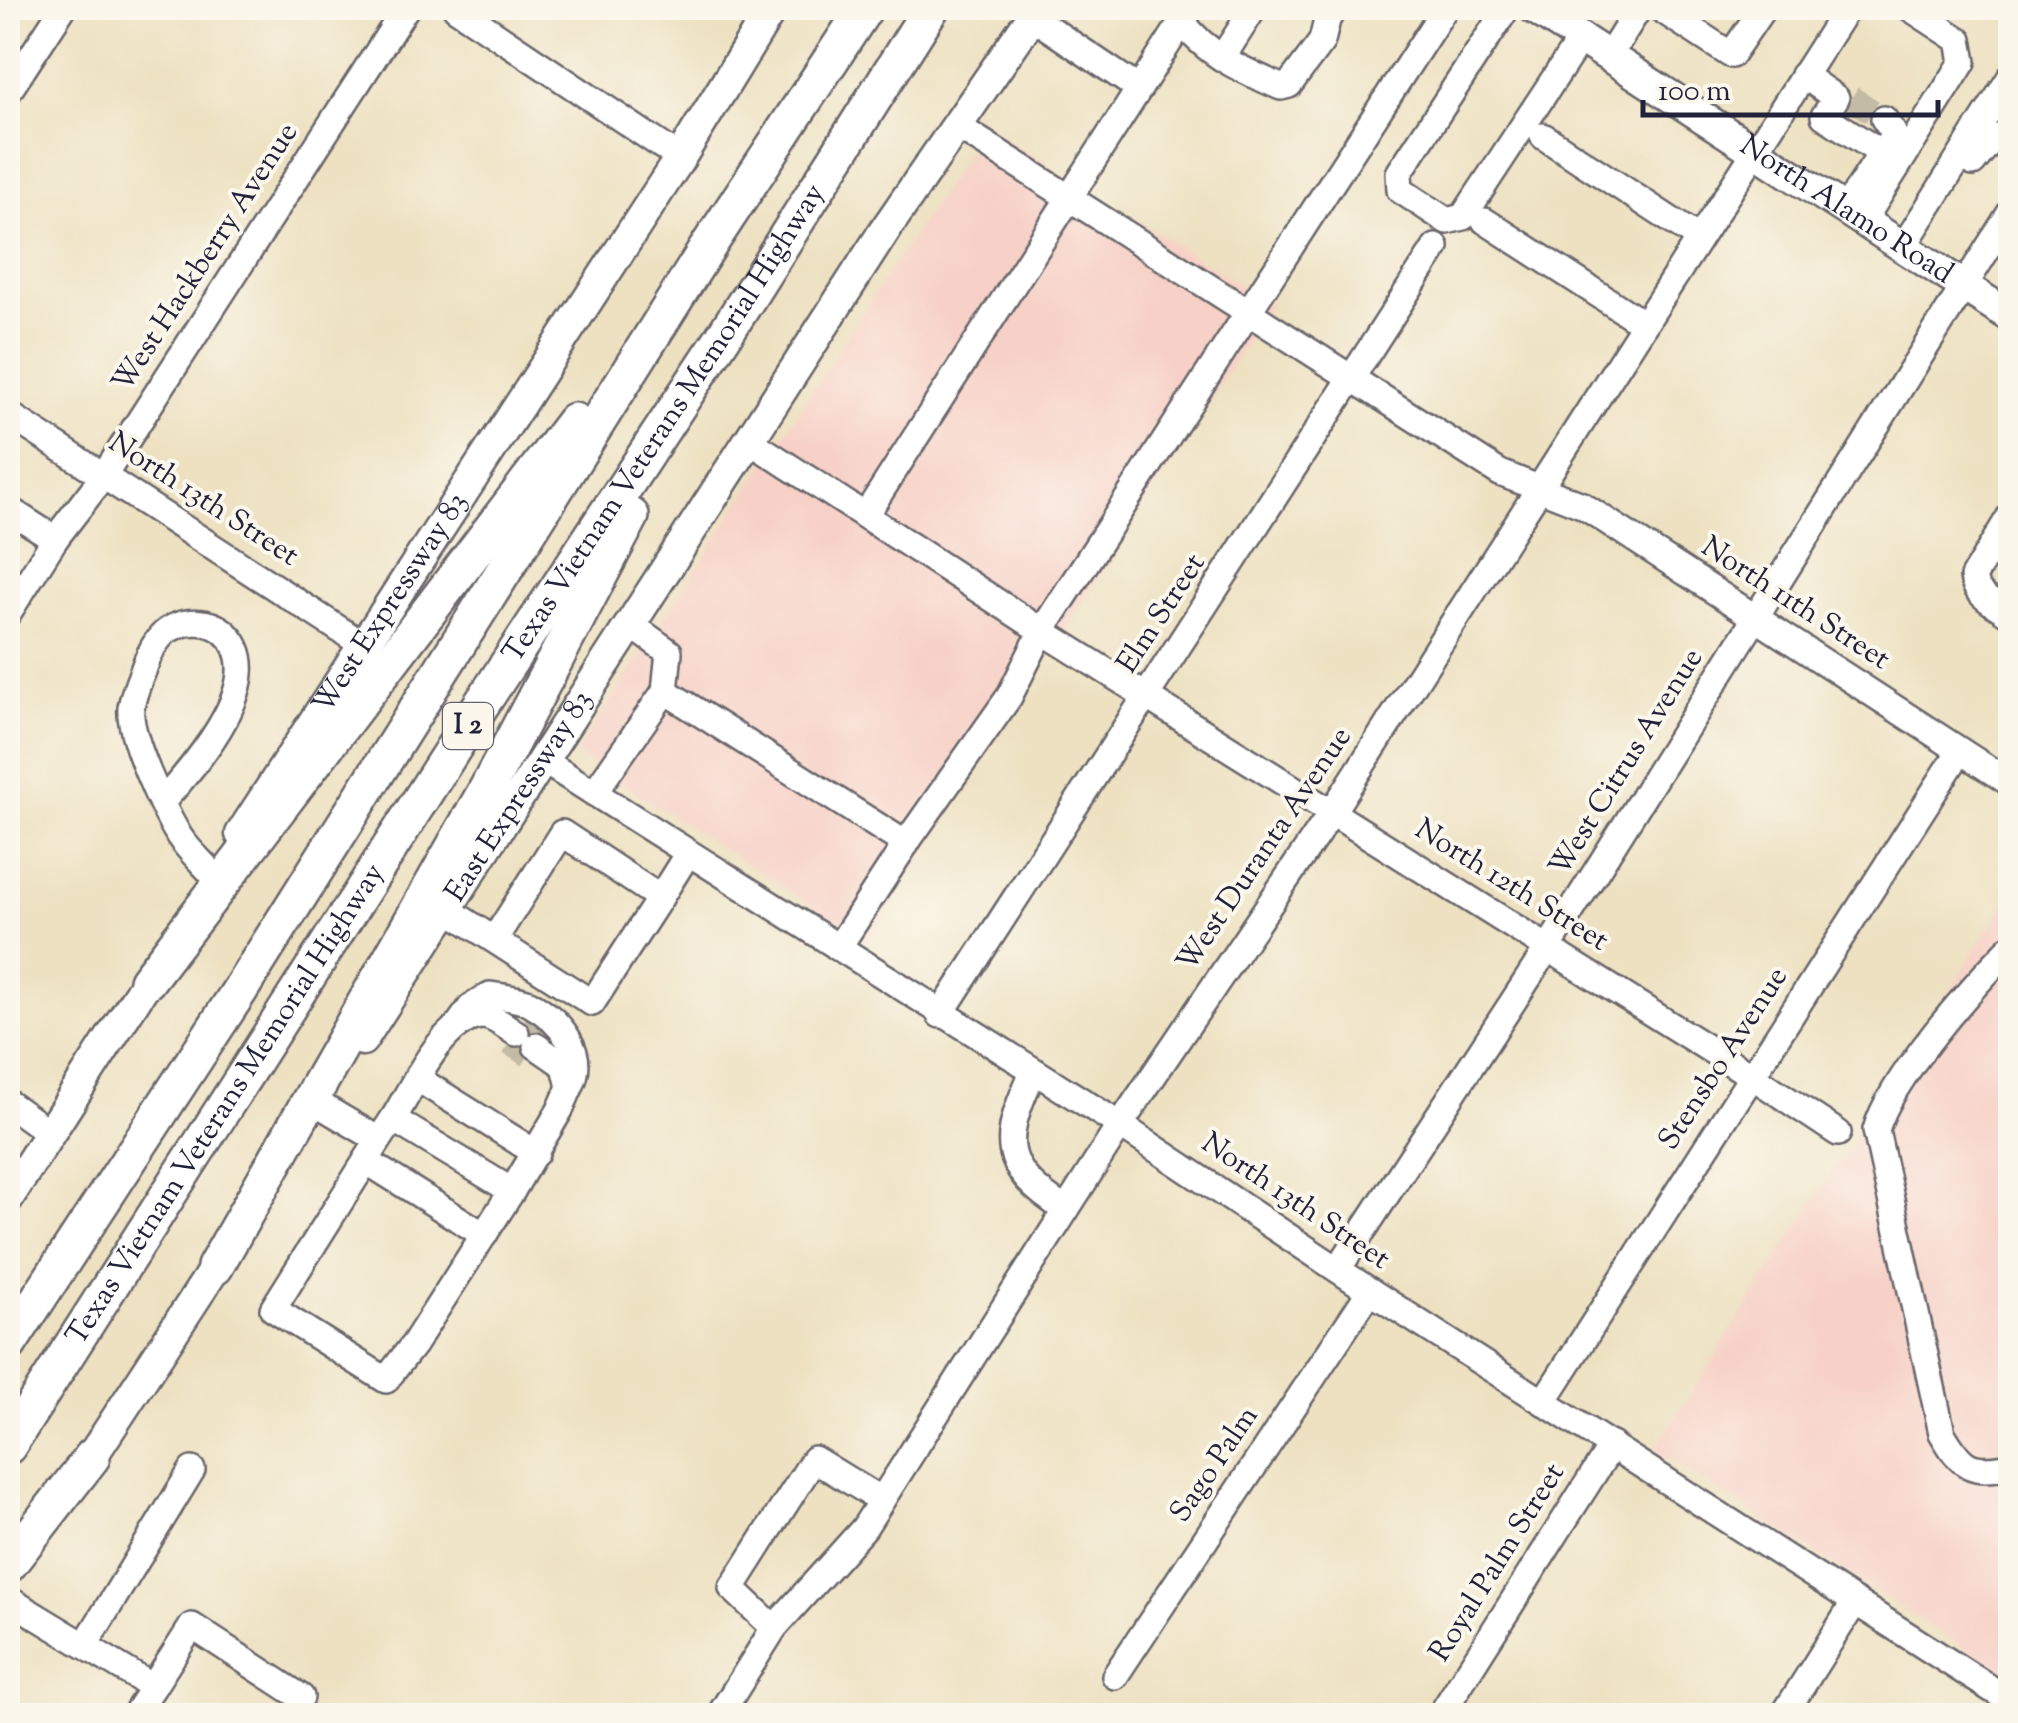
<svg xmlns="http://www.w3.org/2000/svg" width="2018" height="1723" font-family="'Sorts Mill Goudy',serif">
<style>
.built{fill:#f7d1c7}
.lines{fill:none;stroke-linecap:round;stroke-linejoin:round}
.minor-tunnel{stroke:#c4bba6;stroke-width:25;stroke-dasharray:25 12;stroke-linecap:butt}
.minor-casing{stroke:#69656a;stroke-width:30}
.major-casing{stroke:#69656a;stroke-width:35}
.highway-casing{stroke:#69656a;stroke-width:40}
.minor{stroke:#fff;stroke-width:25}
.major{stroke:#fff;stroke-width:30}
.highway{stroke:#fff;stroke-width:35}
.labels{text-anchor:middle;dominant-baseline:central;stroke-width:8;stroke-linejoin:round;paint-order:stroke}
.shield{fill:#fbf7ec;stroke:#636270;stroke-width:2.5}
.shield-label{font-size:28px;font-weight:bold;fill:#22223b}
.street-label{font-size:30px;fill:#22223b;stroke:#fbf7ec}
</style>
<rect width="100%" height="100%" fill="#fbf7ec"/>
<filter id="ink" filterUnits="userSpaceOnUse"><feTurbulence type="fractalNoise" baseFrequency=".01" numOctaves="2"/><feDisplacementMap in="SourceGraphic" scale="20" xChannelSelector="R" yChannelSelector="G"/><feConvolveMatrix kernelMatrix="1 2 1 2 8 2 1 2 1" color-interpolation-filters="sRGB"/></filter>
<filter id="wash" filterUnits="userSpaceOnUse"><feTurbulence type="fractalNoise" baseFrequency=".0048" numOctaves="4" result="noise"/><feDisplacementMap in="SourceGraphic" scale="40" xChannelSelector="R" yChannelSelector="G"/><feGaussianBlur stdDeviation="2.25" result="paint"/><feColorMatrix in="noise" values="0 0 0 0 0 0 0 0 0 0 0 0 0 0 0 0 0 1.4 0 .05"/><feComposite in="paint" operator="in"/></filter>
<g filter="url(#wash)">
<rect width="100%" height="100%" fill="#ede1c1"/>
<g class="built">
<polygon points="984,126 1271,304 868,942 576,754"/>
<polygon points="2010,896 2010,1678 1655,1450"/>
</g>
</g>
<g filter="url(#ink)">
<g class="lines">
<g class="minor-tunnel">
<polyline points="1851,98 1884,119"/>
<polyline points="526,1018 545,1031"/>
<polyline points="510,1043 529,1055"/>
</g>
<defs>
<g id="minor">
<polyline points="456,8 680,158"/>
<polyline points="1507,8 1399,173 1400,190 1447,221 1463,217 1581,38"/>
<polyline points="1659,8 1731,55 1763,8"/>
<polyline points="1032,17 1139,89"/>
<path d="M1182,21C1206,55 1244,71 1281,87L1289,85L1322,41L1327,20L1334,8"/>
<polyline points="1562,26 1574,8"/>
<polyline points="1609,56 1639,8"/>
<polyline points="1222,58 1254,8"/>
<polyline points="1803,75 1836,98 1824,116 1881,153"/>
<polyline points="8,92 63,8"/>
<polyline points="957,126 1500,473 1582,505 2010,783"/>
<polyline points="1543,136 1698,238"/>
<polyline points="1973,163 1993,138 2010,135"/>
<polyline points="1845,209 1890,140 1893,132 1884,119"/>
<polyline points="1485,221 1644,324"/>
<polyline points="1863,221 1963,62 1959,40 1910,8"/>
<polyline points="1903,247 2010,78"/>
<polyline points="8,414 362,644"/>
<polyline points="750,441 1042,631 1752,1076 1838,1133"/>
<polyline points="8,509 55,539"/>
<polyline points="865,516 1191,8"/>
<path d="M2010,516L1973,577C1975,596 1996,604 2010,615"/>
<polyline points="8,613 55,539 105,474 406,8"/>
<polyline points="630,624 669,652 665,691"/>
<polyline points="542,760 1120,1125 1370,1291 2010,1701"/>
<polyline points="594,793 665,691 906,844"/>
<path d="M163,801C193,767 276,675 223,631C209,620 187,620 172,628C157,635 148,656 143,671C138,683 133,695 131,708C128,736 164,811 179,836C188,850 203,863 214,876"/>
<polyline points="660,898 688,853"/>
<polyline points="447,909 494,940 562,833 660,898 592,1003 494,940"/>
<polyline points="838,948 911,836 1009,697 1042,631 1445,8"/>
<path d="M2010,948C1971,988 1891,1078 1876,1130L1942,1433C1962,1467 1970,1474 2010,1466"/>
<polyline points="940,1015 1436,247"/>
<path d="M458,1025L471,1007L490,995C502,997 518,998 529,1003C560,1020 588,1053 570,1087"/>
<path d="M1033,1072C1002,1140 998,1167 1066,1210"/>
<polyline points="418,1079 536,1153"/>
<polyline points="8,1103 50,1133"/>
<polyline points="320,1105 379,1140 273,1309 386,1380 414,1344 512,1191 393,1119 379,1140"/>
<path d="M393,1119C412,1089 441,1021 480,1016C493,1015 506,1027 516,1033"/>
<polyline points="366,1161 484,1235"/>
<polyline points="512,1191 560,1110 570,1087 565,1066 536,1046"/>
<polyline points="1338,1269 1548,948 2010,213"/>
<polyline points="1544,1401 1960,751"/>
<polyline points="8,1599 153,1687 138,1710 146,1716"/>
<polyline points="774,1628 732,1588 814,1459 881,1500"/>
<polyline points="85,1645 192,1470"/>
<polyline points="1115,1676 1370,1291"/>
<polyline points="153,1687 192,1626 301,1697"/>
<polyline points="719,1716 774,1628 864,1528 1120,1125 1332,812 1847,8"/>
<polyline points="1440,1716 1612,1445"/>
<polyline points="1783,1716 1855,1602"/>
</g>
<g id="major">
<path id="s1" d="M1534,8L2010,316"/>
<path id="s2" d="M241,834L680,158L772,8"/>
<path id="s3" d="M362,1040L885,230L1038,8"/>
<polyline points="8,1198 160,961"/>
<polyline points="79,1476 226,1251"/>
</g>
<g id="highway">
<polyline points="147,981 574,421"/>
<polyline points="215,1267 487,789 631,516"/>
<polyline points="8,1345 240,990 711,242 865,8"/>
<path id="s4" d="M8,1446L477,711L727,331L931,8"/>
<polyline points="8,1565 92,1457"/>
</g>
</defs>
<use href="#minor" class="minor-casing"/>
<use href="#major" class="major-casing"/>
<use href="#highway" class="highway-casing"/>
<use href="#minor" class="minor"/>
<use href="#major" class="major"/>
<use href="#highway" class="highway"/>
</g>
</g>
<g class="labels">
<rect class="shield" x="443" y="703" width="50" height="46" rx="8"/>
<g class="shield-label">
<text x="468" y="726">I 2</text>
</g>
<g class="street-label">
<text stroke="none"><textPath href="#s1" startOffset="372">North Alamo Road</textPath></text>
<text transform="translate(206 258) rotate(-57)">West Hackberry Avenue</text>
<text stroke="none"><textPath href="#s4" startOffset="1215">Texas Vietnam Veterans Memorial Highway</textPath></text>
<text transform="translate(203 500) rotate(33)">North 13th Street</text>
<text stroke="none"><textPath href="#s2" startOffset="275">West Expressway 83</textPath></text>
<text transform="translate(1795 604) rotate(33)">North 11th Street</text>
<text transform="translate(1162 614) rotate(-57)">Elm Street</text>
<text transform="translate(1627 763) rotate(-58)">West Citrus Avenue</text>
<text stroke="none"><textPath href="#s3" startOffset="290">East Expressway 83</textPath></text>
<text transform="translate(1265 850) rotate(-56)">West Duranta Avenue</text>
<text transform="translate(1511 886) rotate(32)">North 12th Street</text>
<text transform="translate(1724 1059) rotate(-57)">Stensbo Avenue</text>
<text stroke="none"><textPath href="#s4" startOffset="405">Texas Vietnam Veterans Memorial Highway</textPath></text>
<text transform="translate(1295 1202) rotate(34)">North 13th Street</text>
<text transform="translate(1215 1465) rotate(-56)">Sago Palm</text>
<text transform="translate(1498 1563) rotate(-58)">Royal Palm Street</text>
</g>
</g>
<rect width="2018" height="1723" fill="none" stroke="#fbf7ec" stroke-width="40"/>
<path d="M1643 100v15h295v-15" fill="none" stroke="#22223b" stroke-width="5"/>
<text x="1658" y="100" font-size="30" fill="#22223b" stroke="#fbf7ec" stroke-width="8" paint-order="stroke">100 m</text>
</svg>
